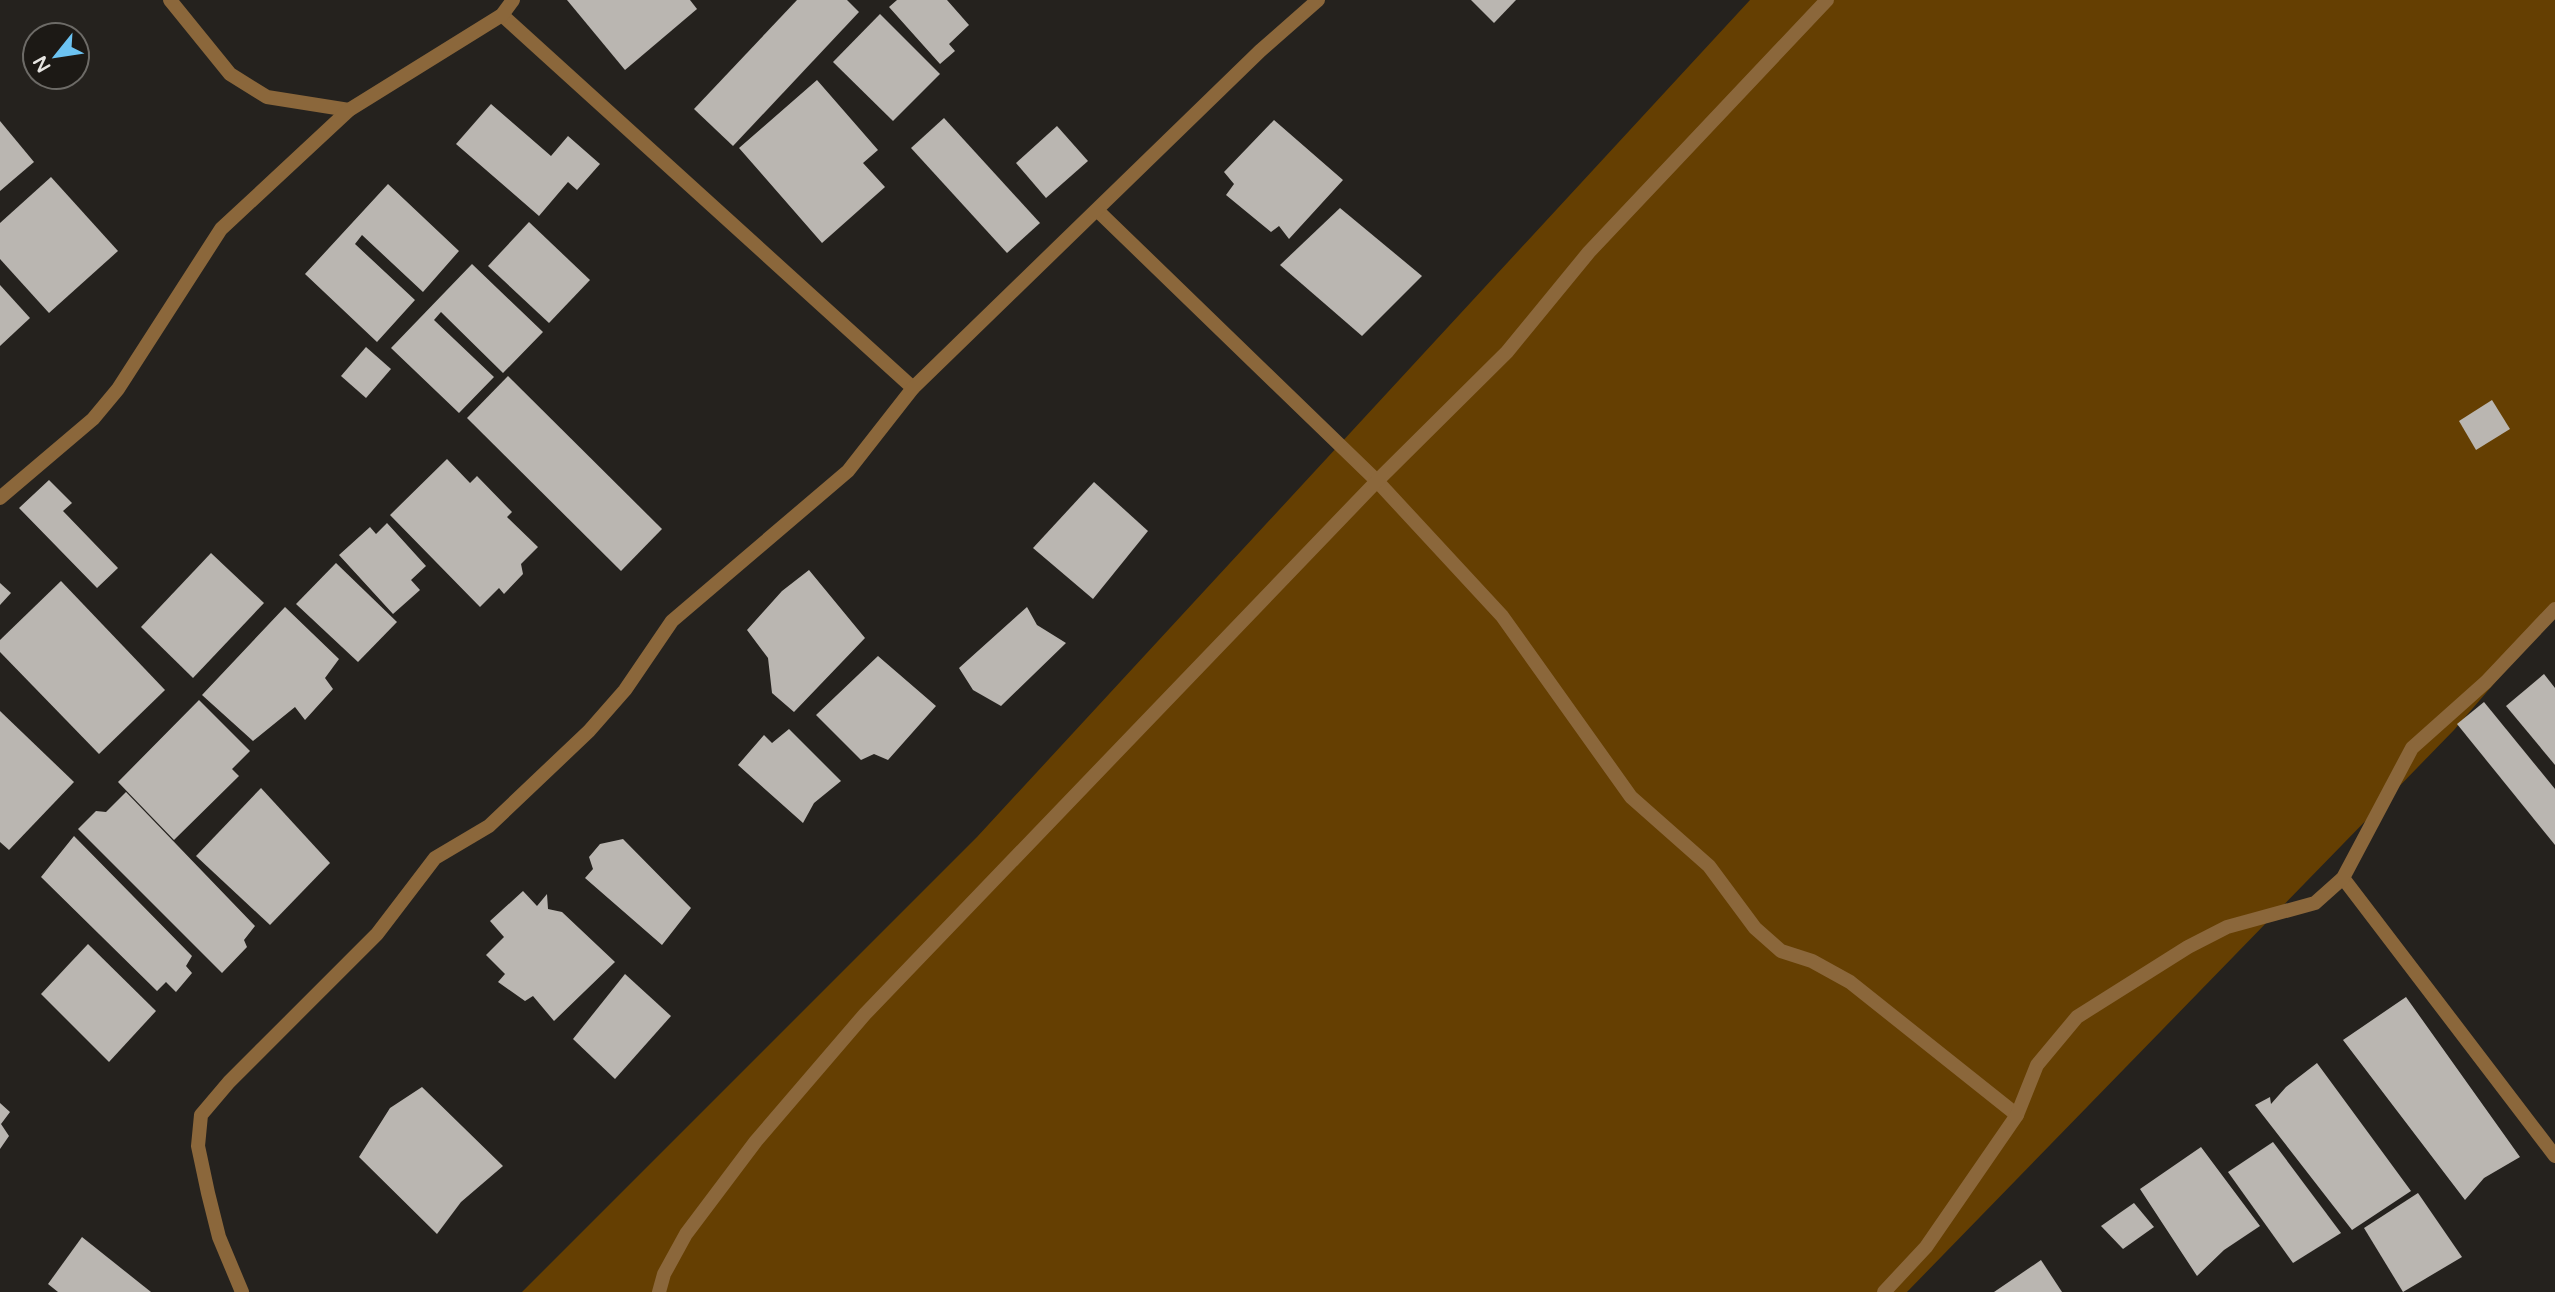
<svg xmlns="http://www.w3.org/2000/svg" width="2555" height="1292" font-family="'Varela Round',sans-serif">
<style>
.green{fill:#653f02}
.building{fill:#bab6b1}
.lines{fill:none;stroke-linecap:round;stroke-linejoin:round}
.minor{stroke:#8b673b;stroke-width:14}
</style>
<rect width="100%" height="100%" fill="#25221e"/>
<polygon class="green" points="1750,0 2555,0 2555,613 2454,730 1907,1292 522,1292 977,837"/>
<g class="building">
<polygon points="567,0 690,0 697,9 625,70"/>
<polygon points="797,0 847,0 859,12 733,146 694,109"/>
<polygon points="897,0 947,0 969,25 949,44 955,51 940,64 889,7"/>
<polygon points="1471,0 1516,0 1494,23"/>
<polygon points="880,14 940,74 893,121 833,62"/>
<polygon points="817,80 878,150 863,163 885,187 822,243 739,148"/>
<polygon points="491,104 551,156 568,136 600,164 577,190 568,182 539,216 456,144"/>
<polygon points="944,118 1040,223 1007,253 911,148"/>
<polygon points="1274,120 1343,180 1289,239 1279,226 1271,232 1226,195 1234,184 1224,172"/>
<polygon points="0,121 34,162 0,191"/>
<polygon points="1057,126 1088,161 1046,198 1016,163"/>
<polygon points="51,177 118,251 49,313 0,259 0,223"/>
<polygon points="388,184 459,251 423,292 362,235 355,244 415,300 377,342 305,274"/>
<polygon points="1340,208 1422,276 1362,336 1280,265"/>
<polygon points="529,222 590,280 549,323 488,266"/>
<polygon points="472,264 543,332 503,373 441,312 434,320 494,377 459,413 391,348"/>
<polygon points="0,285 30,318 0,346"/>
<polygon points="366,347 391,369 366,398 341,376"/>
<polygon points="508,376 662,529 621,571 467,418"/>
<polygon points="2492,400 2510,429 2476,450 2459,421"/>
<polygon points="447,459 470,483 477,476 512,512 507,517 538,547 521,564 523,574 504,594 499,588 480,607 390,515"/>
<polygon points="49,480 72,503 63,511 118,568 97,588 19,508"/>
<polygon points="1094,482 1148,531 1093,599 1033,548"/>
<polygon points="387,523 426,566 411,580 420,590 393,614 339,555 370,527 376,534"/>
<polygon points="211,553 264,603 193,678 141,627"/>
<polygon points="336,563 397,622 358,662 296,604"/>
<polygon points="809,570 865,638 794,712 772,693 768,658 747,630 782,591"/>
<polygon points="61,581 165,690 99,754 0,652 0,640"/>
<polygon points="0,583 11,593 0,605"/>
<polygon points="285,607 339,659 325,678 333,689 305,720 295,707 253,741 202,695"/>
<polygon points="1027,607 1037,625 1066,643 1001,706 973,690 959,668"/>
<polygon points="878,656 936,706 888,760 874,754 861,760 816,715"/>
<polygon points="2544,674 2555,688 2555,765 2506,706"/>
<polygon points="199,700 250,751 232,769 239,776 174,840 118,782"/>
<polygon points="2484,702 2555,789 2555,845 2457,724"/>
<polygon points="0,711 74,782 9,850 0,842"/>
<polygon points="789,729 841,781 814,803 803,823 738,765 764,735 772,743"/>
<polygon points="261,788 330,863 270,925 196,856"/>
<polygon points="126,792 255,926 244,940 247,947 222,973 78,829 96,811 106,812"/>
<polygon points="74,836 192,956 186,966 192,973 176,992 166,982 157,991 41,877"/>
<polygon points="623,839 691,908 662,945 585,878 593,869 589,857 600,844"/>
<polygon points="523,891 537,906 547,894 548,909 562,912 615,962 554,1021 533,996 525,1001 498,982 505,974 486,955 504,937 490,921"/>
<polygon points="88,944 156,1011 109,1062 41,994"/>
<polygon points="625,974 671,1016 615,1079 573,1039"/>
<polygon points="2406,997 2520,1157 2484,1178 2465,1200 2343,1040"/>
<polygon points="2317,1063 2411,1191 2352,1230 2255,1105 2270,1097 2271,1104 2286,1087"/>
<polygon points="422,1087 503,1166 461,1202 437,1234 359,1157 390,1108"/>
<polygon points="0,1103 10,1112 1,1124 9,1136 0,1149"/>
<polygon points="2273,1142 2341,1233 2293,1263 2228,1172"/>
<polygon points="2201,1147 2260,1226 2224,1250 2197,1276 2140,1189"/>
<polygon points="2418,1193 2462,1257 2403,1292 2364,1228"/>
<polygon points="2134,1203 2154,1227 2123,1249 2101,1226"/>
<polygon points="82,1237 151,1292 58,1292 48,1284"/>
<polygon points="2041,1260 2062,1292 1994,1292"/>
</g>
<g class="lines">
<g class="minor">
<polyline points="170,0 230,74 267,97 349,110"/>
<polyline points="502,15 913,388"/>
<polyline points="1098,211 1377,481 1502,616 1631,797 1709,866 1755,928 1781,951 1812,961 1850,982 2017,1115"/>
<polyline points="0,498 93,419 118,389 221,229 349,110 502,15 513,0"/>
<polyline points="2343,878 2555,1156"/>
<polyline points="242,1292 219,1237 208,1193 198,1146 201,1115 229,1082 377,934 435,858 489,826 589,731 625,690 672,621 848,471 913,388 1260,51 1318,0"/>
<polyline points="659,1292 664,1274 686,1234 756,1141 865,1014 1377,481 1507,352 1589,252 1827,0"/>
<polyline points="1884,1292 1926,1247 2017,1115 2037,1065 2077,1017 2188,947 2227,927 2315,903 2343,878 2412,748 2486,682 2555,609"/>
</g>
</g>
<g transform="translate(56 56) rotate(240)"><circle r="33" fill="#1c1915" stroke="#6d6b67" stroke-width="2"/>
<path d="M0-5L12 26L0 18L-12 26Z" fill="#6cc3f2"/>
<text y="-10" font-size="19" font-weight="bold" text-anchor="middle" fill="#e7e5e2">N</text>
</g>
</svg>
